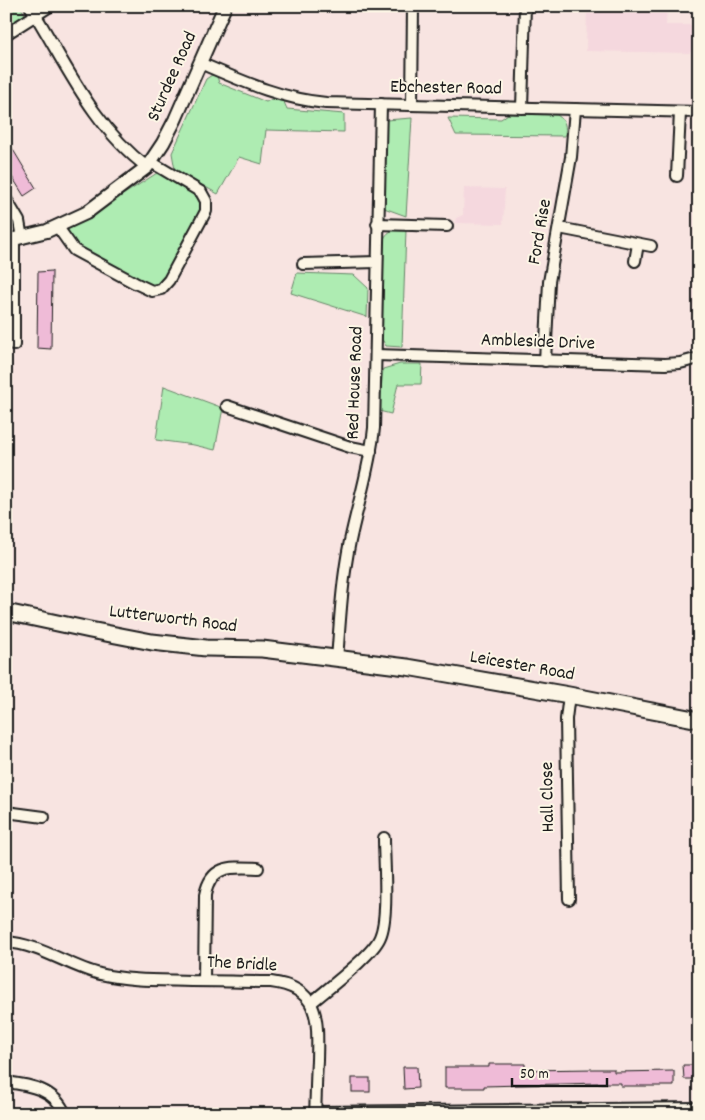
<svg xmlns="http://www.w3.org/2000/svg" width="705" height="1120" font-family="Dekko,sans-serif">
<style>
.built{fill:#f5d8de}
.green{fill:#aeecb2;stroke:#658467}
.building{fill:#efbbd7;stroke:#1c1c1c}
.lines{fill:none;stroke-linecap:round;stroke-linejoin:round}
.minor-casing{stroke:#1c1c1c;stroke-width:14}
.tertiary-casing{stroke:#1c1c1c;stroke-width:16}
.primary-casing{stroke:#1c1c1c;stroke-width:19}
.minor{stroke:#fcf5e5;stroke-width:10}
.tertiary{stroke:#fcf5e5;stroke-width:12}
.primary{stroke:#fcf5e5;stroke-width:15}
.labels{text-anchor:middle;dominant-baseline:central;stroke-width:4;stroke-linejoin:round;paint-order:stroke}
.street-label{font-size:19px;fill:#1c1c1c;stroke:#fcf5e5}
</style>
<rect width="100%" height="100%" fill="#f8e4e1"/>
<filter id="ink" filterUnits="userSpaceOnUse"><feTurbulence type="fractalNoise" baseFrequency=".02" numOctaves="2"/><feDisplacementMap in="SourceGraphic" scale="10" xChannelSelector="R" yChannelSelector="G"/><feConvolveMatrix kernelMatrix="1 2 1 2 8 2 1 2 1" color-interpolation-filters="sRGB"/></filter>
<g filter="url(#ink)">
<g class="built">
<polygon points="587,6 667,7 666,25 699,25 699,47 689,53 586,51"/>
<polygon points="464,188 505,189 503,224 455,223 456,218 463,215"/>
</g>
<g class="green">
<polygon points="6,6 20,6 26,16 6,28"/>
<polygon points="212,75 217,76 219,83 266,102 272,99 284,102 287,109 344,114 344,132 266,130 262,164 239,157 218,194 175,170 172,153 206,79"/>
<path d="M508,114L557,115C566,121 566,126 565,136L456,135L448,118L501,119Z"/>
<polygon points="412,118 406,216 384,208 385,128 386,120"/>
<polygon points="157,173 163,173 206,201 161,289 152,291 90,259 57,226 107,205"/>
<path d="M396,230H406L402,347L386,346L380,336L383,241C386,234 389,231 396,230Z"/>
<polygon points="297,273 354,275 368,288 367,317 291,293"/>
<polygon points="400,364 422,364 421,384 398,384 391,414 379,411 383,369"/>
<polygon points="164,386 223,408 215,450 194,445 156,440"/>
</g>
<g class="building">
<polygon points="6,138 36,188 24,196 6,167"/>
<polygon points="52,271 51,349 37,348 38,272"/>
<polygon points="489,1064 525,1064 525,1070 594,1069 614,1069 614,1072 674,1071 674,1086 621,1086 621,1083 600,1083 484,1086 484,1088 445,1088 445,1067 489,1067"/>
<polygon points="683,1065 697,1065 698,1079 684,1079"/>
<polygon points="403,1067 417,1067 418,1088 404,1089"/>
<rect x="352" y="1078" width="18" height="14"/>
</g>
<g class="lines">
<defs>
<g id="minor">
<path d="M30,6C65,62 93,127 147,167"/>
<polyline points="6,34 50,6"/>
<path d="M200,63C242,81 281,99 326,103L699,112"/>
<polyline points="412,105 413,6"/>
<polyline points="522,108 525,6"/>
<polyline points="677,176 680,112"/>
<polyline points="6,199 19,221 22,238"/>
<polyline points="377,224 447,226"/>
<polyline points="57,226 74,250 135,283 152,291 161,289 169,280 206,211 206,201 201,192 151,162"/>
<polyline points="559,228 651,246"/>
<polyline points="635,261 638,244"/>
<polyline points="303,264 377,262"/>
<polyline points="14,345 14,239"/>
<polyline points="376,355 665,364 680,363 699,358"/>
<polyline points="545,361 549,282 571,157 575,109"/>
<polyline points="227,406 350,447 371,451"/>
<path d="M337,660C340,620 342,580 350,541C358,503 370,467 374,428L381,104"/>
<polyline points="6,812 44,817"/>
<polyline points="569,899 566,719 569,695"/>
<path d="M6,942C39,944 68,966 100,974C130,981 160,980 191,981C218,981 244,982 271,982C320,988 318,1019 317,1060C316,1078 316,1096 315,1114"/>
<path d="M204,981L205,895C211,864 232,867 258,868"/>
<path d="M311,1003C327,989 373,955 380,937C389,917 384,863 384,838"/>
<path d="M6,1082C30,1085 55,1089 65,1114"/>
<polyline points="315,1112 699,1108"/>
</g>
<polyline id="tertiary" points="6,241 47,231 86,213 147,167 163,143 175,120 225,6"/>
<polyline id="primary" points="6,612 90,630 152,642 206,648 262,649 407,667 569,695 699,720"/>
</defs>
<use href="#minor" class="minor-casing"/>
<use href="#tertiary" class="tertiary-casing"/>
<use href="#primary" class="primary-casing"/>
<use href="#minor" class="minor"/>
<use href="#tertiary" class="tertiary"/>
<use href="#primary" class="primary"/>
</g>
</g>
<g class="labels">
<g class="street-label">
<text transform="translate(173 77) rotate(-66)">Sturdee Road</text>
<text transform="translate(446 89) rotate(1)">Ebchester Road</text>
<text transform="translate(541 232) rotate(-80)">Ford Rise</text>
<text transform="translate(538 343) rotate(2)">Ambleside Drive</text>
<text transform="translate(356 383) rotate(-88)">Red House Road</text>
<text transform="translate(173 620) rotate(7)">Lutterworth Road</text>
<text transform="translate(522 667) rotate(10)">Leicester Road</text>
<text transform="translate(549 797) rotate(-91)">Hall Close</text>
<text transform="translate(242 965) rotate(3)">The Bridle</text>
</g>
</g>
<rect width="705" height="1120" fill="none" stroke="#fcf5e5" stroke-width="25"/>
<rect x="12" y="12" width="680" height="1095" fill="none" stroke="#1c1c1c" stroke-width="2" filter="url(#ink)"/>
<path d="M512 1078v8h95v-8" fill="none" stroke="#1c1c1c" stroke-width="2.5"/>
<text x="520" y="1078" font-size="15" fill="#1c1c1c" stroke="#fcf5e5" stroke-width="4" paint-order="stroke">50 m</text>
</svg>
